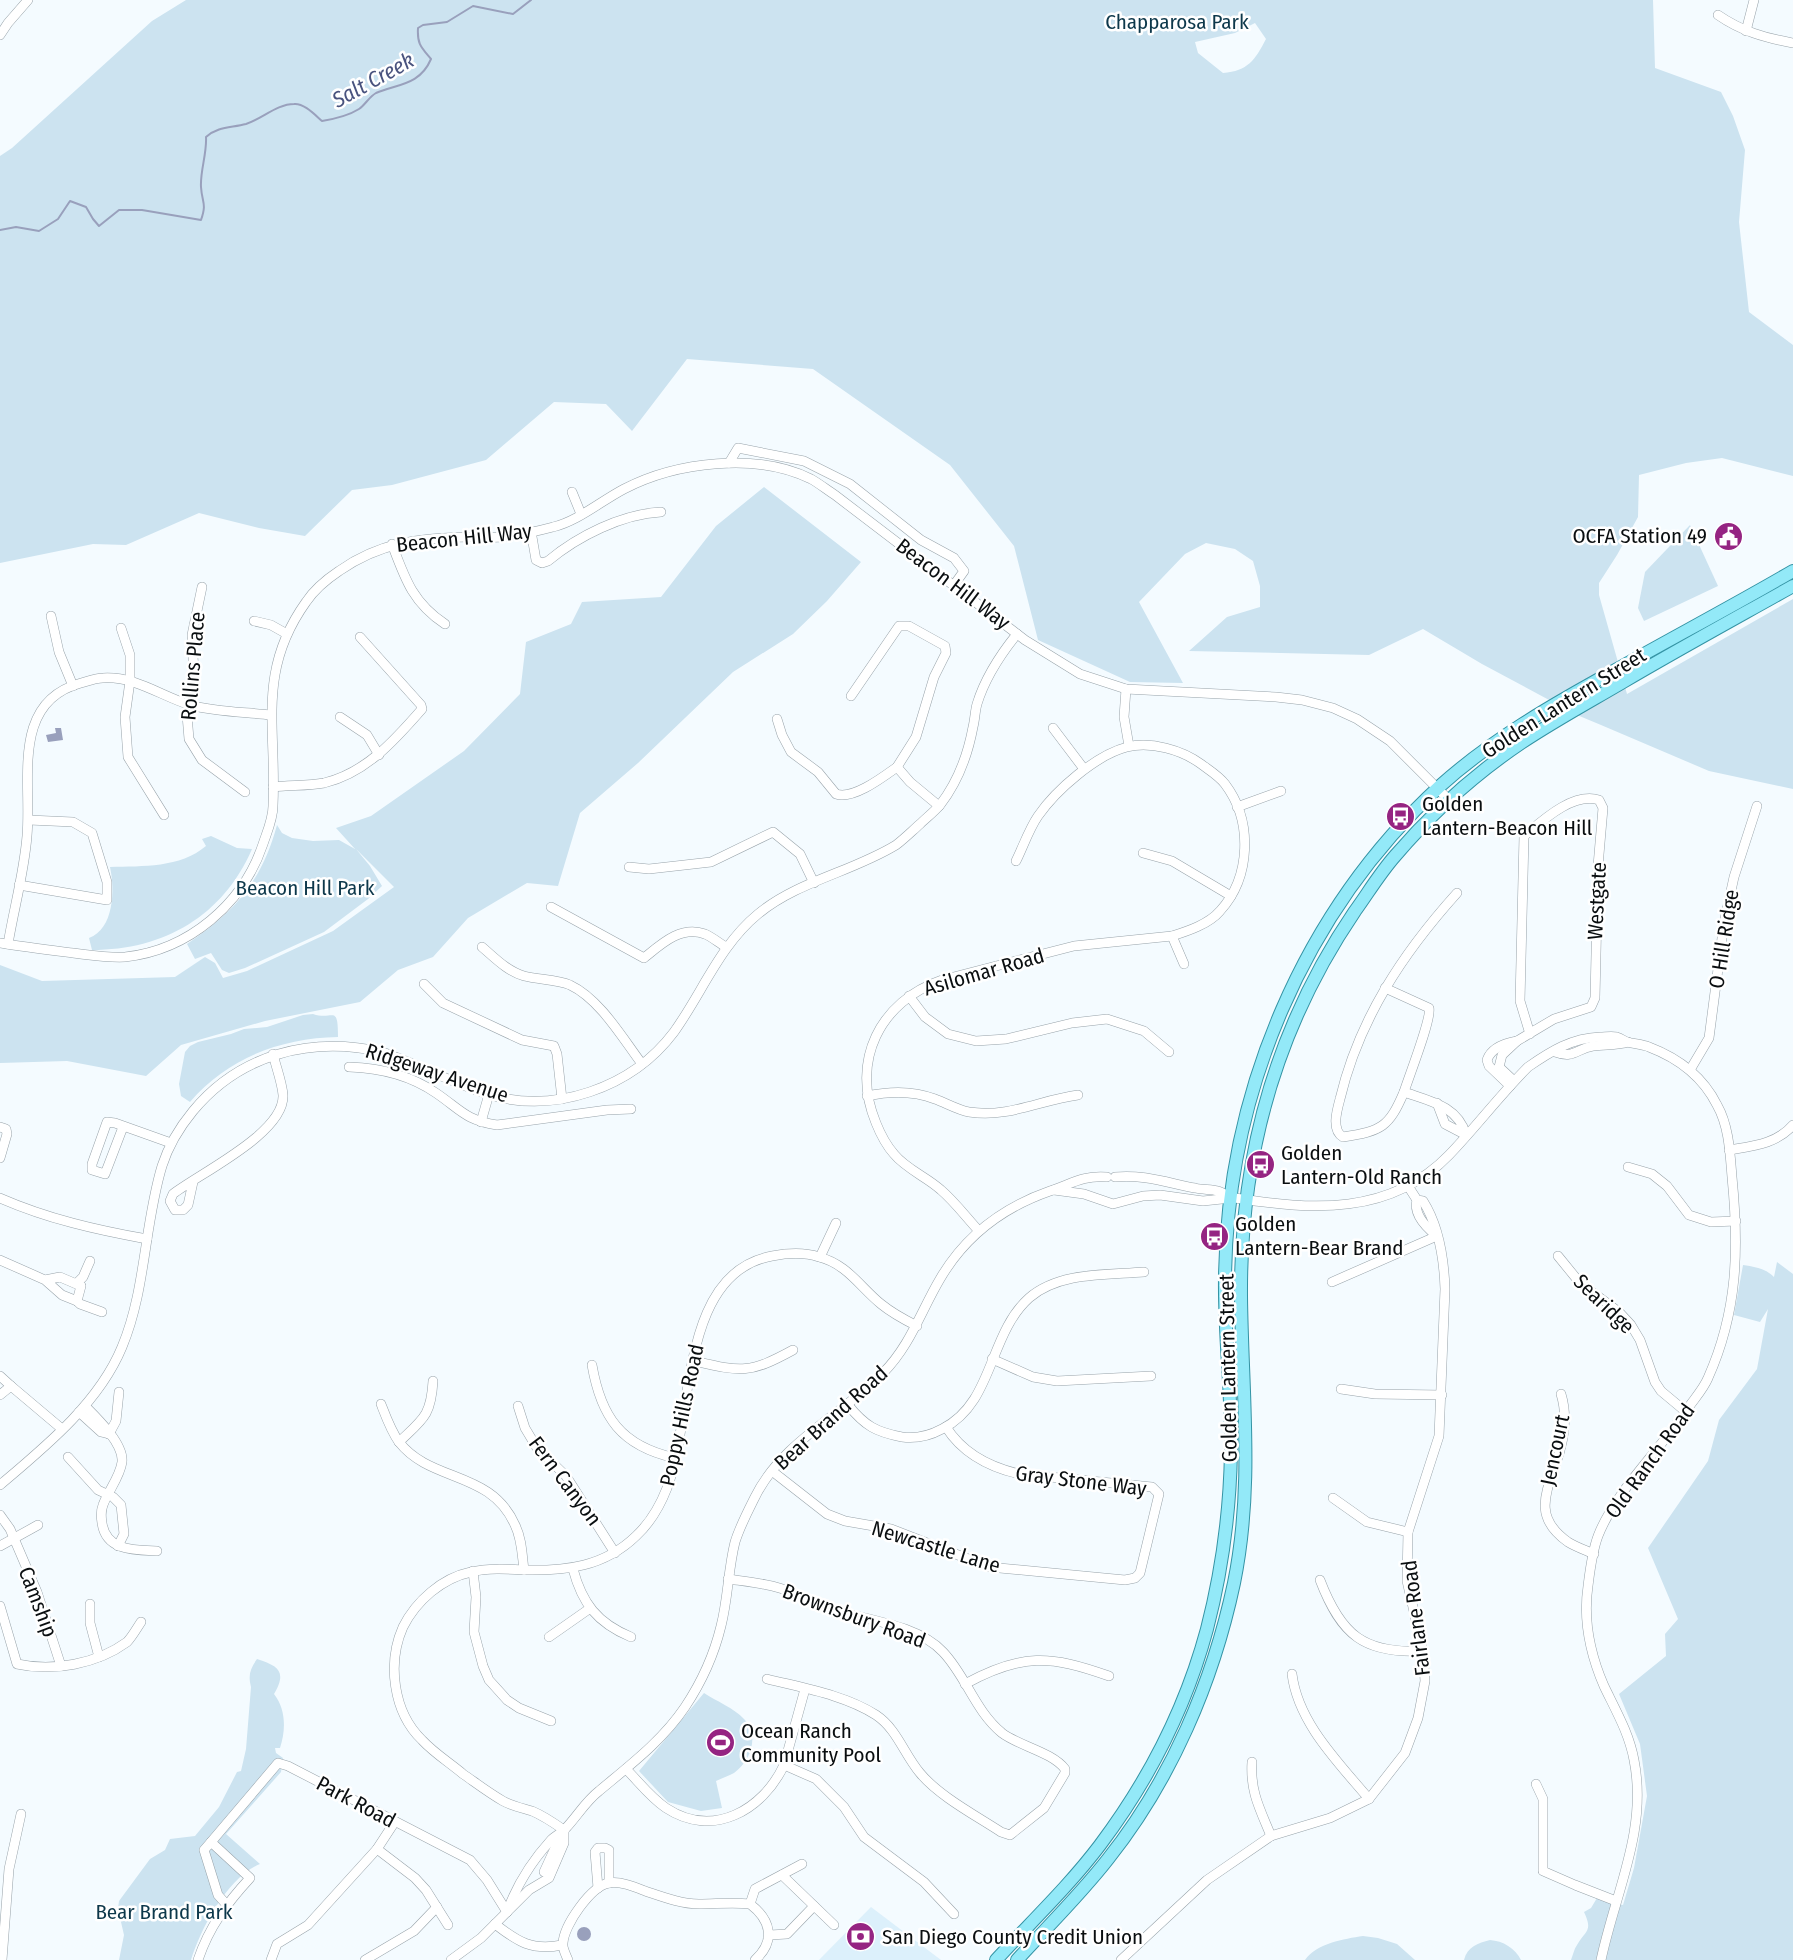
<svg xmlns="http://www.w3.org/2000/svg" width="1793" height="1960" font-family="'Fira Sans Condensed',sans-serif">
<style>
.built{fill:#dcf0fb}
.green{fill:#cce3f0;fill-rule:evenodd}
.water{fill:#99a0bc}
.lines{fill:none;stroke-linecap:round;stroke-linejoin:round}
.stream{stroke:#99a0bc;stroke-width:2}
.minor-casing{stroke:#98a3aa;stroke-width:10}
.major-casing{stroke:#3493a4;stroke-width:14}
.minor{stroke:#fff;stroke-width:9}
.major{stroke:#93e9f8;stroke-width:12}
.labels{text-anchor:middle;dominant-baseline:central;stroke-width:5;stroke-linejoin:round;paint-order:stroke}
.park-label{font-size:21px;fill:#0d384b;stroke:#fff}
.poi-label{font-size:21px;fill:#0a0e10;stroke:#fff;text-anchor:start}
.street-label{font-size:21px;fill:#0a0e10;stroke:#fff}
.water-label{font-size:22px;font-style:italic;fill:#49537e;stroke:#fff}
</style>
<rect width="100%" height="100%" fill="#f4fbff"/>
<polygon class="built" points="871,1907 941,1960 819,1960"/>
<g class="green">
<path d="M186,0H1653L1655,68L1721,92L1733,116L1745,150L1739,222L1749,312L1793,345V476L1722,458L1686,463L1639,475L1638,517L1617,555L1599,583V595L1627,694L1793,599V789L1709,771L1601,725L1577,715L1482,664L1423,629L1369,655L1189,651L1227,617L1260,607V586L1253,561L1235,549L1206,543L1185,554L1139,602L1183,683L1130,682L1038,640L1014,546L950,465L813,369L687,359L632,431L606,404L554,402L486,460L392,485L352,490L305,536L259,528L199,513L126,545L93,544L0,563V156L12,148L152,21ZM1255,23L1266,39C1255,60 1248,71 1223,73L1198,53L1195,42L1235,33Z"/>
<path d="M764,487L861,562L827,601L793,634L733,672L638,763L580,813L558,886L527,883L468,918L433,957L398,970L360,1002L265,1021L181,1045L146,1076L67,1061L0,1063V965L42,981L175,977L205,957L215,963L223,978L247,971L333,931L394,887L356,849L370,866L382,886L368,899L324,932L245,968L229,973L222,970L211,953L195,959L187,944C234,913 262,881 277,825L282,833L292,838L313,841L339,840L355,849L336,828L371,816L464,751L520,694L526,642L571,624L582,602L661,597L716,526Z"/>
<polygon points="1690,525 1718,586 1644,621 1638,608 1645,572"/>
<path d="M211,836L237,848L252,849C223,916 164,950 92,950L89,938C114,929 115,890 110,867C143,866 180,868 206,846L202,839Z"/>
<path d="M313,1014C333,1021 338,1003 338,1037C281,1038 228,1058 190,1102L181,1096L179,1084L185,1052L190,1046L198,1042L231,1034L244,1029L267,1027L303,1015Z"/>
<path d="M1777,1262L1793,1274V1960H1571C1573,1955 1574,1949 1577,1945C1586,1930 1593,1931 1584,1912L1591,1908L1597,1898L1623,1905L1634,1868L1647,1796L1640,1744L1619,1694L1666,1656L1665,1634L1678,1619L1648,1548L1708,1461L1719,1420L1757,1369L1768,1309L1760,1322L1734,1315L1743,1265C1755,1267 1765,1268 1774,1277Z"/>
<path d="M257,1659C279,1666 287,1672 274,1694C286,1709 286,1730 280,1748H275L276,1753L283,1758L281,1772L226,1834L260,1864C228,1877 201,1928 191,1960H119L124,1935L118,1909L119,1901L150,1859L165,1850L170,1839L195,1836L219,1807L237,1772L241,1771L246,1749L251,1687C248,1675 250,1669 257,1659Z"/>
<path d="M704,1693C716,1701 734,1708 744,1719C760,1735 751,1761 734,1773C729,1776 722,1778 716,1781L722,1808L701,1811L668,1802L639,1771Z"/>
<path d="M1363,1936L1378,1938L1397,1944L1415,1960H1305C1317,1943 1344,1939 1363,1936Z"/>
<path d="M1490,1940C1503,1941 1515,1948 1521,1960H1464C1467,1947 1478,1943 1490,1940Z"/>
</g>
<g class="water">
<polygon points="55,728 61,728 63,740 48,742 46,735 56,733"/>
<polygon points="711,1735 730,1739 727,1747 712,1752"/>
<circle cx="584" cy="1934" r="7"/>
</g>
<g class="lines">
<path class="stream" d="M0,230L16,227L39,231L58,219L70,201L86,207L93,219L99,226L119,210H142L201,220C207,203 202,203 201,187C200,171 207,154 206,137C218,126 231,128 246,124C262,119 277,104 294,104C304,103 315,115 322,121C334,119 348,116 359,109C365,105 369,97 376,93C398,84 420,85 431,59C421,47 417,44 418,28L423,25L447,22L473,6L513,14L531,0"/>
<defs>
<g id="minor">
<path d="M1718,15C1741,31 1765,38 1793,43"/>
<polyline points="1746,31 1754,0"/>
<polyline points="0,35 8,23 28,0"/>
<polyline points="729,463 738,448 804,461 850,484 921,540 954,558 964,571 954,585"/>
<polyline points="572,492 581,514"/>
<path d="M531,531L536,560L542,563L548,561C578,536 622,514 661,512"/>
<path d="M392,544C405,579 413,603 445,624"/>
<polyline points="202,587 192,635 194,675 187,715 189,739 202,760 245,792"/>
<polyline points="51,616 59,652 73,686"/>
<polyline points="254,621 271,625 287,634"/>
<polyline points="121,628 130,655 130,681 125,717 128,757 164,815"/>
<polyline points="1126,689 1124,717 1129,746"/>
<polyline points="851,696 899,626 909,626 945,646 946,653 934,677 916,737 897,767"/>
<polyline points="340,717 367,735 379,755"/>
<path d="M777,719L782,735L791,752L818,772L836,794C853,800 883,777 897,767L910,782L939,806"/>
<polyline points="1053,728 1084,769"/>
<path d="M273,787C289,785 308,786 324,783C366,773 395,740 422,709L421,705L360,637"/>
<polyline points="1237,807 1281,791"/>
<polyline points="1143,853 1172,861 1231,896"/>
<polyline points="629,867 649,869 711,862 773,832 800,854 814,883"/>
<polyline points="19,885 107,900 107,882 92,833 73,822 29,820"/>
<path d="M1457,893C1403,953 1359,1019 1340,1099C1337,1110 1331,1130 1343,1137C1382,1131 1389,1127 1404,1092C1430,1101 1458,1106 1466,1135"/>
<path d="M551,907L644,958C661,944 681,925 705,934C712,937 719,943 726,947"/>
<polyline points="1172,936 1184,964"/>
<path d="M0,943C24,947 49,950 73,953C90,955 108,958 125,957C189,950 243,904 263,844C267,832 273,819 273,806C277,728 256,672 306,602C314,590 327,579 339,571C380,542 420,538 469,537C480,537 492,538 503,537C519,535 538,531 553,527C578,521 601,501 624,489C676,462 757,452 811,479C820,484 827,490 835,495L1025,640L1080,674L1126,689L1276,697L1302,700L1333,708L1357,719L1390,741L1450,801"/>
<path d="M8,944C14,908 24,873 27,836C32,782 10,702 81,683C88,681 96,678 103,678C135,676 161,696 190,705C216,712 244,712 271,715"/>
<path d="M482,947C495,958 507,971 524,976C539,980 556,979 570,985C600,999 623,1039 642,1064"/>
<polyline points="424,984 443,1003 522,1040 554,1046 557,1054 562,1099"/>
<path d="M1385,988L1429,1008C1432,1018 1409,1076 1404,1092"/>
<polyline points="909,996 925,1017 948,1034 976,1041 1006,1039 1072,1023 1107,1019 1144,1031 1169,1052"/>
<path d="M1555,1052C1574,1059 1576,1049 1593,1046C1605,1044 1616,1046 1628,1042"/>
<path d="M349,1067C380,1068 410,1075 436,1093C461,1110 465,1120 497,1125L607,1110L631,1109"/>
<polyline points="1690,1070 1709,1038 1724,923 1734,877 1757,806"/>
<path d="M1514,1081L1499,1067L1502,1055L1517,1041L1554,1019L1591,1007L1595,998L1598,866L1603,808L1599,800C1573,792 1543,820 1524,836L1520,1001L1530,1034"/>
<path d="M1510,1086L1489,1066L1487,1060C1491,1048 1506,1043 1517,1041"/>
<path d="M867,1096C890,1091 912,1090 935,1099C946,1103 958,1110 969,1112C1009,1118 1040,1100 1078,1095"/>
<polyline points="1437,1103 1445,1124 1466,1135"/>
<polyline points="481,1122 489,1094"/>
<polyline points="0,1127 6,1129 7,1134 0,1158"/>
<polyline points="123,1127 105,1174 92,1170 92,1164 107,1122 115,1123 171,1143"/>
<path d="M1729,1150C1752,1146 1777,1144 1793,1125"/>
<polyline points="1628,1167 1652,1174 1667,1186 1689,1215 1711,1222 1736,1221"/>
<path d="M1115,1177C1143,1174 1168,1183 1195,1188C1203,1190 1211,1189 1218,1191C1224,1193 1229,1197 1235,1198C1312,1210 1390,1216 1449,1155C1476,1127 1500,1095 1528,1067C1551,1051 1572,1038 1600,1037C1605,1037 1612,1036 1617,1037C1621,1038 1624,1041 1627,1042C1634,1044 1642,1044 1649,1047C1678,1058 1703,1077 1717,1105C1729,1126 1730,1153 1732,1177C1739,1248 1738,1311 1708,1378C1703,1390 1693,1400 1686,1411C1659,1451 1615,1492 1598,1536C1592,1552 1590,1570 1588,1586C1583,1620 1591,1656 1604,1686C1616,1711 1629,1733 1634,1760C1648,1830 1615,1893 1601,1960"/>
<path d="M193,1182L188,1205L183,1210H175L170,1201L173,1194C200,1173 285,1133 283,1095C282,1082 276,1067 273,1054"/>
<polyline points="1054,1190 1084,1194 1113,1204 1143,1196 1160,1195 1203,1201 1231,1198"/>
<path d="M0,1198C48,1219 97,1230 147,1239"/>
<path d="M1417,1200C1413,1214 1427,1228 1437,1236"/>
<path d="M978,1230C966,1217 955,1202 941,1190C927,1177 906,1169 894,1154C886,1145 880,1133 876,1123C850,1061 880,1001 942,980L1074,946L1172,936C1188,931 1209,924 1220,911C1251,877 1253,821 1225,784C1219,776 1209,770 1201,764C1182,750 1151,741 1127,747C1096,755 1056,790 1038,816C1029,829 1023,847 1016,861"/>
<polyline points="1558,1256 1580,1283 1619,1312 1631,1325 1640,1340 1655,1382 1661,1391 1685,1411"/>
<polyline points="820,1257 836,1223"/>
<polyline points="0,1260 45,1280 62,1295 77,1301 81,1286 60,1277 45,1280"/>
<polyline points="1332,1282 1437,1236"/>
<polyline points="77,1283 83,1277 90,1261"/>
<polyline points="77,1301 80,1304 102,1312"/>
<polyline points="992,1359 1033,1377 1057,1381 1151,1376"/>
<path d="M694,1361C742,1372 749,1374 793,1350"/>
<path d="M592,1365C601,1417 621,1446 675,1458"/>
<polyline points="0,1376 11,1386"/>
<polyline points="1341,1389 1375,1394 1442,1395"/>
<path d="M1561,1394C1568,1417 1564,1441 1556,1463C1545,1495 1534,1518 1568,1542C1576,1547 1585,1550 1594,1554"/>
<polyline points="0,1395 11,1386 62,1429"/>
<path d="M381,1404C386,1417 391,1431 399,1442C431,1483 491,1470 515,1525C522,1539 522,1555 524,1570"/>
<path d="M848,1405C865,1426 876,1432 902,1437C916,1439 929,1436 942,1429C994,1403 988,1335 1029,1298C1059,1272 1106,1275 1144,1272"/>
<path d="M85,1406C97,1418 124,1444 122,1462C120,1477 108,1491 103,1505C101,1510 101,1517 102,1523C106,1551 134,1550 157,1551"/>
<polyline points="518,1406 525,1428 537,1448 566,1476 615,1553"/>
<polyline points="79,1412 101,1432 109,1434"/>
<polyline points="109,1434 116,1421 119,1392"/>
<path d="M399,1442C423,1419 431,1416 433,1381"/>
<polyline points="68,1457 98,1490 113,1497 121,1505 124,1534 118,1546"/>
<path d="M772,1471L827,1514L845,1521L891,1529L989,1567L1125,1580L1135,1578L1140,1573L1159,1494L1152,1487L1019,1474C989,1467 963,1454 946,1427"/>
<path d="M0,1485C45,1447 99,1403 122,1347C146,1290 144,1225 162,1166C169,1144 179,1128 193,1111C240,1054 311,1036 382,1052C417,1064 451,1082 487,1094C554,1115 632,1088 674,1032C702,993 720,945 758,914C798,881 852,872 896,845C904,839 912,831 920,824C926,818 934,812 940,805C957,783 968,754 973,727C975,719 975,711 977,704C985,678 1000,655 1017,634"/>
<polyline points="1333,1498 1367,1522 1408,1532"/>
<polyline points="0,1515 10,1529 37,1592 61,1666"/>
<polyline points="0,1546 38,1525"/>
<path d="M573,1569C582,1603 597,1623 631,1637"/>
<polyline points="473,1571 476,1597 474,1632 483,1666 489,1680 507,1700 519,1708 551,1721"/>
<path d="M728,1579C749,1582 772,1584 791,1592C805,1598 818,1606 833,1610C867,1620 918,1625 943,1652C966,1676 975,1711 1002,1733C1019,1746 1052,1752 1065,1769V1773L1044,1808L1010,1835L1001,1832C975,1815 939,1796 920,1773C904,1754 897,1729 876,1715C845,1695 803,1688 767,1679"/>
<path d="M1320,1580C1341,1635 1364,1654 1423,1651"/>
<polyline points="90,1604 90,1623 99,1657"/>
<path d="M0,1606L17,1664C53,1672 97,1664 127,1642C132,1637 137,1628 141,1622"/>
<polyline points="549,1637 589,1609"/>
<path d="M1292,1674C1298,1723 1339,1763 1369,1799"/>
<path d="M965,1684C1022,1653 1050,1655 1109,1676"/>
<path d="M1252,1762C1250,1792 1260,1809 1271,1836"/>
<polyline points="784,1765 816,1779 844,1807 864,1837 924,1882 954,1914"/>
<path d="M626,1769C639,1782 650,1797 666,1808C713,1839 763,1810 784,1765L805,1689"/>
<polyline points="1536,1784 1543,1799 1543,1871 1575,1885 1616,1901"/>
<path d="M564,1830C554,1823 544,1816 532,1811C522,1808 512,1806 503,1801C489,1793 476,1783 463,1774C450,1763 434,1753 422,1740C393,1712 387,1663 403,1627C416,1601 442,1578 471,1572C488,1568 506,1569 523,1570C566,1571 604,1567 636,1536C650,1523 660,1506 667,1488C694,1419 678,1273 772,1256C788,1253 804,1252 819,1257C847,1264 860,1287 881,1304C892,1313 905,1320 917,1326"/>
<polyline points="211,1842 278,1763 288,1766 470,1860 487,1880 507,1912"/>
<polyline points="377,1849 415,1878 426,1890 448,1925"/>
<polyline points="544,1872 561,1835"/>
<polyline points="782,1875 834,1925"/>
<polyline points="598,1888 595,1852 598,1848 605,1848 609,1850 609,1883"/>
<polyline points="750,1904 755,1889 802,1864"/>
<path d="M507,1912C517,1884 531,1862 551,1840C556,1835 562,1833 566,1828C578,1815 586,1801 599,1791C630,1765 662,1741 685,1707C701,1683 714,1655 721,1626C728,1599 728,1570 735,1542C740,1526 748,1511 755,1497C782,1442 842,1415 883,1373C910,1346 921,1311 940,1279C965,1236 1004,1207 1050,1191C1071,1184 1083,1175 1107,1177"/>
<path d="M495,1924C518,1942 532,1951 562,1945"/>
<polyline points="770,1935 787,1934 814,1906"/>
<polyline points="2,1960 9,1869 21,1814"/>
<path d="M198,1960C209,1927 227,1903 250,1878L211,1842L204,1850L218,1895L226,1904"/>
<polyline points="271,1960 277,1944 308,1925 377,1849 394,1823"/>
<polyline points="365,1960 414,1931 437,1907"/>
<polyline points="451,1960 481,1938 529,1890 549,1878 564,1843 564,1830"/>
<path d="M568,1960C566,1955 562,1948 563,1943C564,1925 591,1886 609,1883C621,1881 635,1887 645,1891C663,1897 681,1904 699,1904C716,1904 733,1902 750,1904C771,1920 776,1941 755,1960"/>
<path d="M1121,1960L1207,1880L1271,1836L1330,1818L1369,1799L1405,1753L1418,1718L1425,1681L1423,1651L1407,1581L1408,1532L1439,1436L1445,1289C1444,1260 1439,1226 1423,1201L1417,1200L1408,1186"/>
</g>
<g id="major">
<path d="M996,1960C1031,1922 1069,1886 1100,1845C1148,1781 1186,1707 1207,1629C1222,1571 1230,1511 1231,1451C1232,1393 1224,1336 1225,1278C1227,1093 1303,912 1440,786C1491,740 1552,705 1612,672C1672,638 1733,606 1793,571"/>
<path d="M1017,1960C1047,1927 1080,1895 1108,1859C1171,1780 1213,1682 1234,1583C1254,1485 1242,1395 1241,1296C1240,1156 1276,1027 1355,911C1368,893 1380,873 1395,856C1431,814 1475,774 1521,743C1554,721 1589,702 1623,682C1679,649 1736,618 1793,586"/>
</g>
</defs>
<use href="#minor" class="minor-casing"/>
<use href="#major" class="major-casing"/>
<use href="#minor" class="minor"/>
<use href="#major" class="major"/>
</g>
<defs>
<symbol id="civic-disc" viewBox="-11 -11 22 22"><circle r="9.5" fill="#952482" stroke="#fff"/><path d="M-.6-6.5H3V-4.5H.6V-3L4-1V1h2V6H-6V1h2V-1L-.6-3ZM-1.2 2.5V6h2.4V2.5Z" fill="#fff"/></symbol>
<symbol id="bus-disc" viewBox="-11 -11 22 22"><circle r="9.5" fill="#952482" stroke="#fff"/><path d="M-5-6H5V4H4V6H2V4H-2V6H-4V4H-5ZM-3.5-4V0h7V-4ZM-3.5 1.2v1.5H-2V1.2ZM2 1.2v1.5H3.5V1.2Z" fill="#fff"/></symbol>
<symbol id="stadium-disc" viewBox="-11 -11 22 22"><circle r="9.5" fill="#952482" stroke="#fff"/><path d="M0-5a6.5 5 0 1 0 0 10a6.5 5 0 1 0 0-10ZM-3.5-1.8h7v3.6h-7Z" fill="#fff"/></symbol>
<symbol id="bank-disc" viewBox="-11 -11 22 22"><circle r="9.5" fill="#952482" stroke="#fff"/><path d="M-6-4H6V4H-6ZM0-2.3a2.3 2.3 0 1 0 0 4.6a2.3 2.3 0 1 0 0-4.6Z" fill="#fff"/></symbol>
</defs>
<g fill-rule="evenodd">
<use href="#civic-disc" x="1712" y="520" width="33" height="33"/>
<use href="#bus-disc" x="1384" y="800" width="33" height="33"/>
<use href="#bus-disc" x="1244" y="1148" width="33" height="33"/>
<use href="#bus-disc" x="1198" y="1220" width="33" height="33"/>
<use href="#stadium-disc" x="704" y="1726" width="33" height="33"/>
<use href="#bank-disc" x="844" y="1920" width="33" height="33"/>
</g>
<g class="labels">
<g class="park-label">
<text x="1177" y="22">Chapparosa Park</text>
<text x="305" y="888">Beacon Hill Park</text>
<text x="164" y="1912">Bear Brand Park</text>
</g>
<g class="poi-label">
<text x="1707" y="536" text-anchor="end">OCFA Station 49</text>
<text x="1422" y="804">Golden<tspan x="1422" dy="24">Lantern-Beacon Hill</tspan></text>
<text x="1281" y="1153">Golden<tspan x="1281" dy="24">Lantern-Old Ranch</tspan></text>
<text x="1235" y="1224">Golden<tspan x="1235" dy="24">Lantern-Bear Brand</tspan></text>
<text x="741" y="1731">Ocean Ranch<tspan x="741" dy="24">Community Pool</tspan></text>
<text x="882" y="1937">San Diego County Credit Union</text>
</g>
<g class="street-label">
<text transform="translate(464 538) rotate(-6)">Beacon Hill Way</text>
<text transform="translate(953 584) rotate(37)">Beacon Hill Way</text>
<text transform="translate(193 666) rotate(-85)">Rollins Place</text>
<text transform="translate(1564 703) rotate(-32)">Golden Lantern Street</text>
<text transform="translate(1597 901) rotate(-87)">Westgate</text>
<text transform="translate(1724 939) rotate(-81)">O Hill Ridge</text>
<text transform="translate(984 972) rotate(-16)">Asilomar Road</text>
<text transform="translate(437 1073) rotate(18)">Ridgeway Avenue</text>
<text transform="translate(1604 1304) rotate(44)">Searidge</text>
<text transform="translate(1228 1368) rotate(-91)">Golden Lantern Street</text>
<text transform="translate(682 1415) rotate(-78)">Poppy Hills Road</text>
<text transform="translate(831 1418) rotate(-42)">Bear Brand Road</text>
<text transform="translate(1555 1450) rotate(-78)">Jencourt</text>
<text transform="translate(1650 1461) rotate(-54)">Old Ranch Road</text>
<text transform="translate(565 1481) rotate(53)">Fern Canyon</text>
<text transform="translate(1081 1481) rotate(7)">Gray Stone Way</text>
<text transform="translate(936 1547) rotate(17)">Newcastle Lane</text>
<text transform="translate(38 1602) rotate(69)">Camship</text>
<text transform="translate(854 1616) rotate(20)">Brownsbury Road</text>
<text transform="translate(1416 1618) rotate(-97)">Fairlane Road</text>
<text transform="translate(356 1802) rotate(28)">Park Road</text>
</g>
<g class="water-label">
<text transform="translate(373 80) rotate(-29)">Salt Creek</text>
</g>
</g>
</svg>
